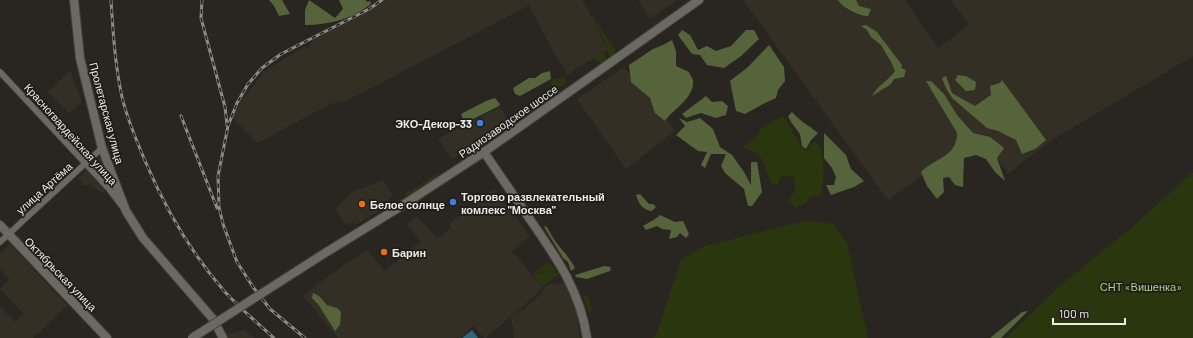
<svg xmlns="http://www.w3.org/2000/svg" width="1193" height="338" font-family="Barlow,sans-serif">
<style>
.built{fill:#342f24}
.green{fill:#2a360e}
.forest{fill:#55643a}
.water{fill:#2e6677}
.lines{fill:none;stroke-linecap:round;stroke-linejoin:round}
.street-casing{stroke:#464440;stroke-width:7}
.secondary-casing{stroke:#464440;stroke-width:10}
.street{stroke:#6c6963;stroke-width:5.5}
.secondary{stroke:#6c6963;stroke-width:8}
.rail-casing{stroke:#8c8a86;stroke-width:3}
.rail{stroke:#1f1d18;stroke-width:1.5;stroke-dasharray:4.5;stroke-linecap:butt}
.secondary-bridge-casing{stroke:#464440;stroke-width:10;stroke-linecap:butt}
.secondary-bridge{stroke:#6c6963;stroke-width:8}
.shop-dot{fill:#3f7fe0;stroke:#1f1d18;stroke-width:1.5}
.food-dot{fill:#e8710a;stroke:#1f1d18;stroke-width:1.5}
.labels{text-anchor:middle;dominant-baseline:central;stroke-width:3.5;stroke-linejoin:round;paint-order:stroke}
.street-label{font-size:11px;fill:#edebe8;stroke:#1f1d18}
.poi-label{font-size:11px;font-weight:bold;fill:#edebe8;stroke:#1f1d18;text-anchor:start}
.park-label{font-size:11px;fill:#b4cd89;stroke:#1f1d18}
</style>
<rect width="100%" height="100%" fill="#292621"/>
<g class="built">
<polygon points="387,0 582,0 592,17 593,16 596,21 594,23 608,50 575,69 575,70 568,75 560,63 531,10 530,5 348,100 330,104 258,143 233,118 240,102 265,71 305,46 308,49 312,41 324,33"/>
<polygon points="638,0 677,0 650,19"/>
<polygon points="743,0 905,0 938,48 969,25 951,0 1193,0 1193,56 1052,140 1008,174 980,135 888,200"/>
<polygon points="624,67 675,131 626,169 577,99"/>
<polygon points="70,71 82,102 69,113 48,92"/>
<polygon points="500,107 508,121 452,160 438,139"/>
<polygon points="87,170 106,190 102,193 89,184 86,186 78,178"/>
<polygon points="383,180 393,196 389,198 390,204 383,209 357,224 344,223 335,208 352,192"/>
<polygon points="494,189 530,236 512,251 543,288 512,316 525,308 541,294 546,285 564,282 574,297 580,338 514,338 511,316 486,338 484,338 473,325 461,338 338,338 303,296 338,269 367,250 385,271 421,241 407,225 409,222 417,216 437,239 451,228 449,224"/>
<polygon points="10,244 67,305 33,338 0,338 0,307 15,322 24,314 0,289 10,279 0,269 0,253"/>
<polygon points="244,330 254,338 227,338 227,335"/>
</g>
<g class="green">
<polygon points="596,21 615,50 614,55 610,57 603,38 594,22"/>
<path d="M604,53L607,59V61C601,65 599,62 594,58Z"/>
<polygon points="564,76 566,83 555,90 550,82"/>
<polygon points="555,91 557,94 530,113 527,110"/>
<path d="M783,116L803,149L808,151L811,145L816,141C827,155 824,178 821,195L810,197L807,202L795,207L788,201L795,191V178L790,175L781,177L776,186C759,173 773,155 743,148L757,136L762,128Z"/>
<polygon points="99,157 102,158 109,176 107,178 104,178 92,166 91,162"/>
<polygon points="441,171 435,178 407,196 404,195"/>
<polygon points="1193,172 1193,338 1006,338 1060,286 1139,221"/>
<polygon points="807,220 833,224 847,243 868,338 652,338 656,336 681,260 705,246"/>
<polygon points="549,262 556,271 536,272"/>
<polygon points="557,272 559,274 543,286 533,275 535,273"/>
<polygon points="585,295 588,295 592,310 589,312 583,296"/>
</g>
<g class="forest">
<polygon points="269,0 282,0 290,14 279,16 274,6"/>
<path d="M309,0L335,18L343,9L339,0H366V2L370,1L371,4C352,19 329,25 305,25V10Z"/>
<path d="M838,0H856L859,6L871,9L868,16C859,16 843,8 838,0Z"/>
<path d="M866,25L877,32L902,65L901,68L906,70L904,77L894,79L891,84L872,96C877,86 888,81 895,71L891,62L881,45L871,37L867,30L861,26Z"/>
<polygon points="682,30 690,35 698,50 707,46 716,51 731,46 746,30 754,30 759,39 741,56 724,68 707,65 700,55 692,54 678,35"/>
<path d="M672,40L676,51V66L689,72C690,74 692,78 693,80C695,98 673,109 665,121L655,113L650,98L631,82L629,65L653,49L663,45Z"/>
<polygon points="769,45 784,67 785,81 778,90 776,98 763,104 745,114 736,111 730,81 748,67"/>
<polygon points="550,71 551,79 520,96 515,94 513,88 529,78 535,78 542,73"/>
<polygon points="958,75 966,76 976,82 975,90 966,91 955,80"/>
<polygon points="946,76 952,93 975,106 991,95 990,86 1000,83 1002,80 1046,140 1035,149 1022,154 1016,140 998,131 987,128 952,98 946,88 942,78"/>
<path d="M926,81H931L944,94L957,115L973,133L990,137L1004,148L997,158L1005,181L995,172L986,159L976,155L964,158L963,187L955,185L949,177L943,178L944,192L937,199L927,186L921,172C936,157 957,157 957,133Z"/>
<polygon points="706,96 712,102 722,101 728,106 726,115 716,118 701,113 686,118 682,114"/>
<polygon points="495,98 500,104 499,106 467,122 464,122 461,114 486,101"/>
<path d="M792,112C800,121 808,125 818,133L811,140L806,149L802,146L800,134L791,122L788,116Z"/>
<polygon points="679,118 687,122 700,118 713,129 720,147 732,155 744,172 751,185 751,162 757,162 762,192 752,206 748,206 744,189 725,173 721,166 726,154 711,154 705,168 701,165 707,152 698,151 676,135 685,126"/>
<polygon points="824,133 846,155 851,169 864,181 854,187 831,195 826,185 834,185 836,177 832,168 824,158"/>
<path d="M640,194L649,204H653L656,207L652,211C642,210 639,204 636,195Z"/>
<polygon points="660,215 675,222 683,221 689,234 686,238 680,233 677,237 669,239 671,230 662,229 657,226 646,230 643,226 655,219"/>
<path d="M546,226C550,232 554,240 558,245C565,253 570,259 575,268L571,271L568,262L563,258L544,227Z"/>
<polygon points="604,266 611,267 610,271 587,279 576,277 575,275"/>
<polygon points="313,293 319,296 327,305 337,308 341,312 340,325 335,331 318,304 312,298"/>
<polygon points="1028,311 1001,338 990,338 1022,312"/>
</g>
<polygon class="water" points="472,330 478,338 462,338"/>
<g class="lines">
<defs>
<g id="street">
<polyline points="0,72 86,164 109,189 122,206"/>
<polyline points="0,242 102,148"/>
</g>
<g id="secondary">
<polyline points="74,0 80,58 102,148 126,211 143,238 213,319 223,338"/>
<path d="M484,152C499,174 514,196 529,218C556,257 580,290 587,338"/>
<polyline points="0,225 107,338"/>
<polyline points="325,253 403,205 484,152 699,0"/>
</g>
</defs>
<use href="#street" class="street-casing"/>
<use href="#secondary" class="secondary-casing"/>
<use href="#street" class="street"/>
<use href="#secondary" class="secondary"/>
<defs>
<g id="rail">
<path d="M111,0C113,32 115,65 122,97C127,119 137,142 146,163C166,210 191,253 225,292C240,308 257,323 274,338"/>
<polyline points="202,0 201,18 225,107 227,125"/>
<polyline points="181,116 217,208"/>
<polyline points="305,338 270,309 253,287 237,262 223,224 219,207 218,176 228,126 237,103 248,84 262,68 281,54 369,9 382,0"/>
</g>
</defs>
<use href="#rail" class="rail-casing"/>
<use href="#rail" class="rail"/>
<defs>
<polyline id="secondary-bridge" points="192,338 325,253"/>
</defs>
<use href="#secondary-bridge" class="secondary-bridge-casing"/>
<use href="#secondary-bridge" class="secondary-bridge"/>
</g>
<g class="shop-dot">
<circle cx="480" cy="123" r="4"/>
<circle cx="453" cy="202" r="4"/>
</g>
<g class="food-dot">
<circle cx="362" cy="204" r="4"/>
<circle cx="384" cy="252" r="4"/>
</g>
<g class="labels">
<g class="street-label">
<text transform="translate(107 113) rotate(75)">Пролетарская улица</text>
<text transform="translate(508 121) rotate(-35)">Радиозаводское шоссе</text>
<text transform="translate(71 134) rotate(48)">Красногвардейская улица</text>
<text transform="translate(44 188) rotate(-42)">улица Артёма</text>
<text transform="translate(61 274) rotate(46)">Октябрьская улица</text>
</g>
<g class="poi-label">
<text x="472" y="123" text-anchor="end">ЭКО-Декор-33</text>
<text x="461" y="196">Торгово развлекательный<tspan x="461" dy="13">комлекс "Москва"</tspan></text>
<text x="370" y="204">Белое солнце</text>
<text x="392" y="252">Барин</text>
</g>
<g class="park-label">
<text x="1141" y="286">СНТ «Вишенка»</text>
</g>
</g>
<path d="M1053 318v6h72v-6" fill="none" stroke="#edebe8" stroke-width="2"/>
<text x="1059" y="318" font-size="12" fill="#edebe8" stroke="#1f1d18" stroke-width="3" paint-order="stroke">100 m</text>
</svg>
